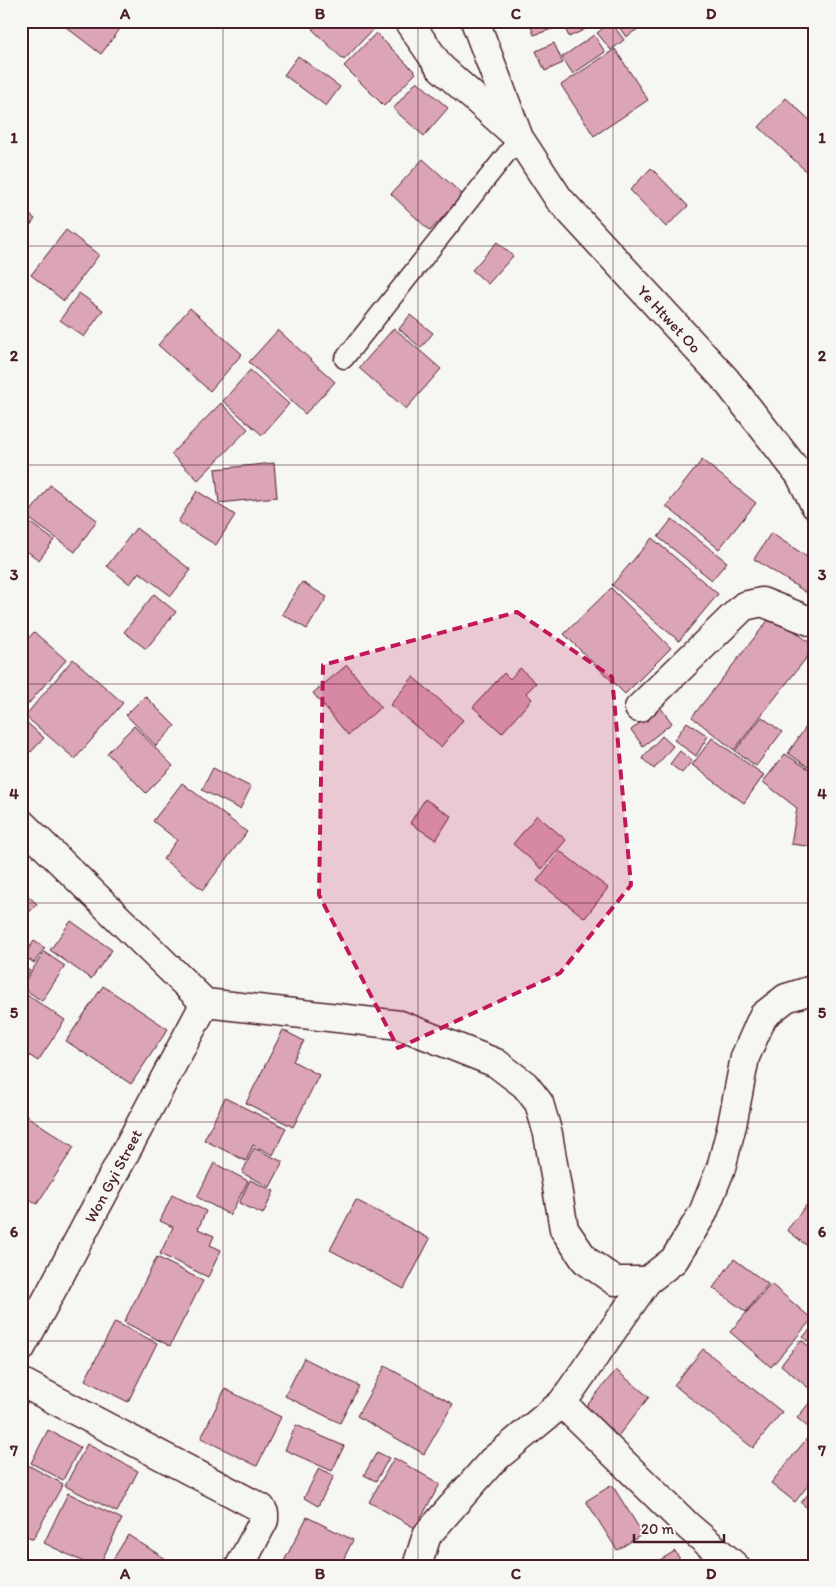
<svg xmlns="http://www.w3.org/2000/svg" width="836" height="1587" font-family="Itim,sans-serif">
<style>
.building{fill:#dca4b7;stroke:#4a1f2b}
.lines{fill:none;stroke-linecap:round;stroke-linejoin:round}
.service-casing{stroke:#4a1f2b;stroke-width:21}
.minor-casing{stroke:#4a1f2b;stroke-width:31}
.service{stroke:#f6f6f2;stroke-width:18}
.minor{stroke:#f6f6f2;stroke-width:28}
.marked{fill:#c2185b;fill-opacity:0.2;stroke:#c2185b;stroke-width:4;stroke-dasharray:10 6;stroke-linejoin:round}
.grid{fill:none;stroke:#4a1f2b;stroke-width:1;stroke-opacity:0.55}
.labels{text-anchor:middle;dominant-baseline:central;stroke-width:4.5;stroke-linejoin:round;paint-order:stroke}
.street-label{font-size:16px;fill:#4a1f2b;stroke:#f6f6f2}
.neatline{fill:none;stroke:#4a1f2b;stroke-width:2}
.grid-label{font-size:16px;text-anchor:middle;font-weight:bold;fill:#4a1f2b}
</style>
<rect width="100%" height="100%" fill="#f6f6f2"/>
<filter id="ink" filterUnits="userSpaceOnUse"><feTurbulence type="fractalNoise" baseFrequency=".02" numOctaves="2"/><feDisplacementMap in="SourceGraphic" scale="10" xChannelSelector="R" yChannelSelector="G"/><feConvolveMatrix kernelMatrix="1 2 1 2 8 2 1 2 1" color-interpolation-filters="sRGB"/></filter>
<g filter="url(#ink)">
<g class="building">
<polygon points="58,21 126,21 101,54"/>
<polygon points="319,21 374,21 377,25 344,60 312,29"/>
<polygon points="529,21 556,21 558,27 534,35"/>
<polygon points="562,21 602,21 569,37"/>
<polygon points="615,21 644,21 645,24 626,37"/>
<polygon points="611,22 624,40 611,50 597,33"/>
<polygon points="376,33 416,73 384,106 344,66"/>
<polygon points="594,35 605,52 573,74 562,57"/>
<polygon points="554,43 563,63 545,71 536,51"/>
<polygon points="615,49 648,100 594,136 561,85"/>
<polygon points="298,56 340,87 326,106 284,75"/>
<polygon points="417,81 448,108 424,136 393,109"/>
<polygon points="786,98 815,125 815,166 808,173 759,127"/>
<polygon points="423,159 463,195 430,231 391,194"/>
<polygon points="651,168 688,206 666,227 630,190"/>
<polygon points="21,208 35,219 21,237"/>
<polygon points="66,230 99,255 64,301 31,275"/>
<polygon points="497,242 513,256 488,284 472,270"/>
<polygon points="79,293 103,310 84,337 60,320"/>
<polygon points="190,308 242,354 210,391 158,345"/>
<polygon points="410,315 433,333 421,348 399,329"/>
<polygon points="394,328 441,369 406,409 359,368"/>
<polygon points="278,330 335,382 305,414 249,362"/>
<polygon points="250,370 289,404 262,435 223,401"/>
<polygon points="221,403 248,429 198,480 171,454"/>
<polygon points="702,460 756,503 719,549 666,506"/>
<polygon points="274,463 277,497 219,503 215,469"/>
<polygon points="50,485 97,520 75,552 27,517"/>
<polygon points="197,491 235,515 216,545 178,522"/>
<polygon points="672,519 727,562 712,580 658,537"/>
<polygon points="29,522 54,540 39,560 21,547 21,534"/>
<polygon points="136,528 191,570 171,596 139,572 130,584 107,566"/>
<polygon points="771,533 815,562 815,598 754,559"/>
<polygon points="652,538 718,594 679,641 612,585"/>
<polygon points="302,582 327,597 307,629 282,614"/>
<polygon points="611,588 671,648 625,694 564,634"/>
<polygon points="154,594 176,612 146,649 124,632"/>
<polygon points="773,614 815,647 734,750 692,717"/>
<polygon points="34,632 66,660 23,710 21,709 21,647"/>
<polygon points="73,659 123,703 75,759 25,716"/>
<polygon points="347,665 381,707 348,735 313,693"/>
<polygon points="520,668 536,683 526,693 532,699 502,733 473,707 504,673 510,679"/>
<polygon points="413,677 463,720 441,747 390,705"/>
<polygon points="145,696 175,726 156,746 126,715"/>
<polygon points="660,707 672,723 643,746 631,730"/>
<polygon points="762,717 782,732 756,766 735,751"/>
<polygon points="23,719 44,738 31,752 21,743"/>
<polygon points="687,722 708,736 696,756 674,740"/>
<polygon points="808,724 815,728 815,764 811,769 788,753"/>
<polygon points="134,726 173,766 146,793 107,753"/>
<polygon points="662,736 673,746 654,769 642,758"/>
<polygon points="712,738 764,775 744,803 692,765"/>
<polygon points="680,751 692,761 682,773 670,764"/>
<polygon points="785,754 810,770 815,768 815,847 791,844 797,808 763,782"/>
<polygon points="213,768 251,787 240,809 202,790"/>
<polygon points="182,783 247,832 203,890 163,859 177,840 153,821"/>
<polygon points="425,799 451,816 436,840 410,823"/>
<polygon points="537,815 566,840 542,869 513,844"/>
<polygon points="560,851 608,888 585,918 537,881"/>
<polygon points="21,889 37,904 21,921"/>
<polygon points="71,921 112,950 91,979 50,950"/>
<polygon points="34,941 45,948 34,963 24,956"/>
<polygon points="44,952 65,966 42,1001 21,987"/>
<polygon points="21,965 30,971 21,983"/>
<polygon points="103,986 168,1029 131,1084 66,1041"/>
<polygon points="21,991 65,1020 38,1061 21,1050"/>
<polygon points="283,1030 304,1041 293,1061 319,1075 293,1127 246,1103"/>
<polygon points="225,1098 286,1128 273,1155 253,1145 246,1161 204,1140"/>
<polygon points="21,1112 74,1147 37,1204 21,1193"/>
<polygon points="254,1148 283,1162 270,1187 242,1173"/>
<polygon points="214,1163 248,1181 230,1215 197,1197"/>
<polygon points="250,1180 274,1191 263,1214 239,1203"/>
<polygon points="172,1195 206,1211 198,1229 214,1236 210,1245 221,1250 208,1277 160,1254 173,1227 160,1221"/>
<polygon points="812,1198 815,1200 815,1252 787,1230"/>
<polygon points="356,1200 430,1239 404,1289 330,1250"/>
<polygon points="157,1257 203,1281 170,1346 124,1322"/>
<polygon points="734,1259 768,1284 746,1312 713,1288"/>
<polygon points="771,1284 812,1319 771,1367 730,1332"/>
<polygon points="115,1322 157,1343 128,1402 85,1380"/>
<polygon points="815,1324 815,1347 803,1337"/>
<polygon points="801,1340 815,1351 815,1385 811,1390 781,1365"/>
<polygon points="703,1349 782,1412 753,1448 674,1385"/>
<polygon points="304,1358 359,1386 340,1423 285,1396"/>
<polygon points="385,1366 453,1404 424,1454 357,1416"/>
<polygon points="616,1370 649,1397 618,1436 584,1409"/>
<polygon points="225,1389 281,1417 257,1466 201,1438"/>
<polygon points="815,1396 815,1433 797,1418"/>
<polygon points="296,1425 344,1446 332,1471 285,1450"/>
<polygon points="48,1430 80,1447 63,1480 31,1463"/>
<polygon points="809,1436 815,1440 815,1476 795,1502 771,1483"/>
<polygon points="87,1444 138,1471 117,1512 65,1486"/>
<polygon points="377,1452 389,1458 376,1481 364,1475"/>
<polygon points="394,1458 440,1484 415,1528 369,1502"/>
<polygon points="24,1463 63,1484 33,1539 21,1533 21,1468"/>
<polygon points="319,1468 334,1476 318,1506 304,1498"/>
<polygon points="612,1485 643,1534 617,1550 586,1501"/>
<polygon points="815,1485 815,1514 801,1503"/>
<polygon points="68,1493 122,1519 99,1566 92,1566 44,1543"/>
<polygon points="307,1517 353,1540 340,1566 282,1565"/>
<polygon points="128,1535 169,1561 166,1566 109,1566"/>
<polygon points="675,1551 684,1566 650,1566"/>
</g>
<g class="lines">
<defs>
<polyline id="service" points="344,359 519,138"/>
<g id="minor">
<polyline points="408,21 440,67 516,135"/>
<path id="s1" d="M475,21L519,138L559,199L726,380L800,475L815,505"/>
<polyline points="639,708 744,606 762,602 815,623"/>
<polyline points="21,823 205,1003 400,1025 496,1063 525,1085 539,1103 548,1134 564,1229 585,1260 615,1281 647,1281"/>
<path id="s2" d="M21,1348L205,1003"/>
<polyline points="21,1382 261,1508 264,1513 264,1520 240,1566"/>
<polyline points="562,1403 689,1527 735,1566"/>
<polyline points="417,1566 427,1535 492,1461 562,1403 647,1281 674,1260 703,1213 721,1168 732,1125 745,1057 763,1016 786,998 815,989"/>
</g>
</defs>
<use href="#service" class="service-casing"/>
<use href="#minor" class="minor-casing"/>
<use href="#service" class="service"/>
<use href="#minor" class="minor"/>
</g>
</g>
<path class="marked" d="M517,612L612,677L631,885L560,973L398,1048L319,895L323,665Z"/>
<path class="grid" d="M223,21V1566M418,21V1566M613,21V1566M21,246H815M21,465H815M21,684H815M21,903H815M21,1122H815M21,1341H815"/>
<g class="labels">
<g class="street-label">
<text stroke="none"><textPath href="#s1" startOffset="361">Ye Htwet Oo</textPath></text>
<text stroke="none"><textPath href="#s2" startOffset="195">Won Gyi Street</textPath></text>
</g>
</g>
<rect width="836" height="1587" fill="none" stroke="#f6f6f2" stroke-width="55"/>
<path d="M634 1534v8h90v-8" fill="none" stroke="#4a1f2b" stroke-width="2.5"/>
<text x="641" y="1534" font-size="15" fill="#4a1f2b" stroke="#f6f6f2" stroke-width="4" paint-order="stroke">20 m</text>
<rect x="28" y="28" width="780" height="1532" class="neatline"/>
<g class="grid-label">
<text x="125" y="19">A</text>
<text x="320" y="19">B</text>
<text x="516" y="19">C</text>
<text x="711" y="19">D</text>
<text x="14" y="143">1</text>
<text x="822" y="143">1</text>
<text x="14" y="361">2</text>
<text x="822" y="361">2</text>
<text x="14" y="580">3</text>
<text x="822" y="580">3</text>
<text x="14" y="799">4</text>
<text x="822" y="799">4</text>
<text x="14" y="1018">5</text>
<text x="822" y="1018">5</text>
<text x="14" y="1237">6</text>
<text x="822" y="1237">6</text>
<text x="14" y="1456">7</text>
<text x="822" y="1456">7</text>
<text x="125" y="1579">A</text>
<text x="320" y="1579">B</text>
<text x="516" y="1579">C</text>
<text x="711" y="1579">D</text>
</g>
</svg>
